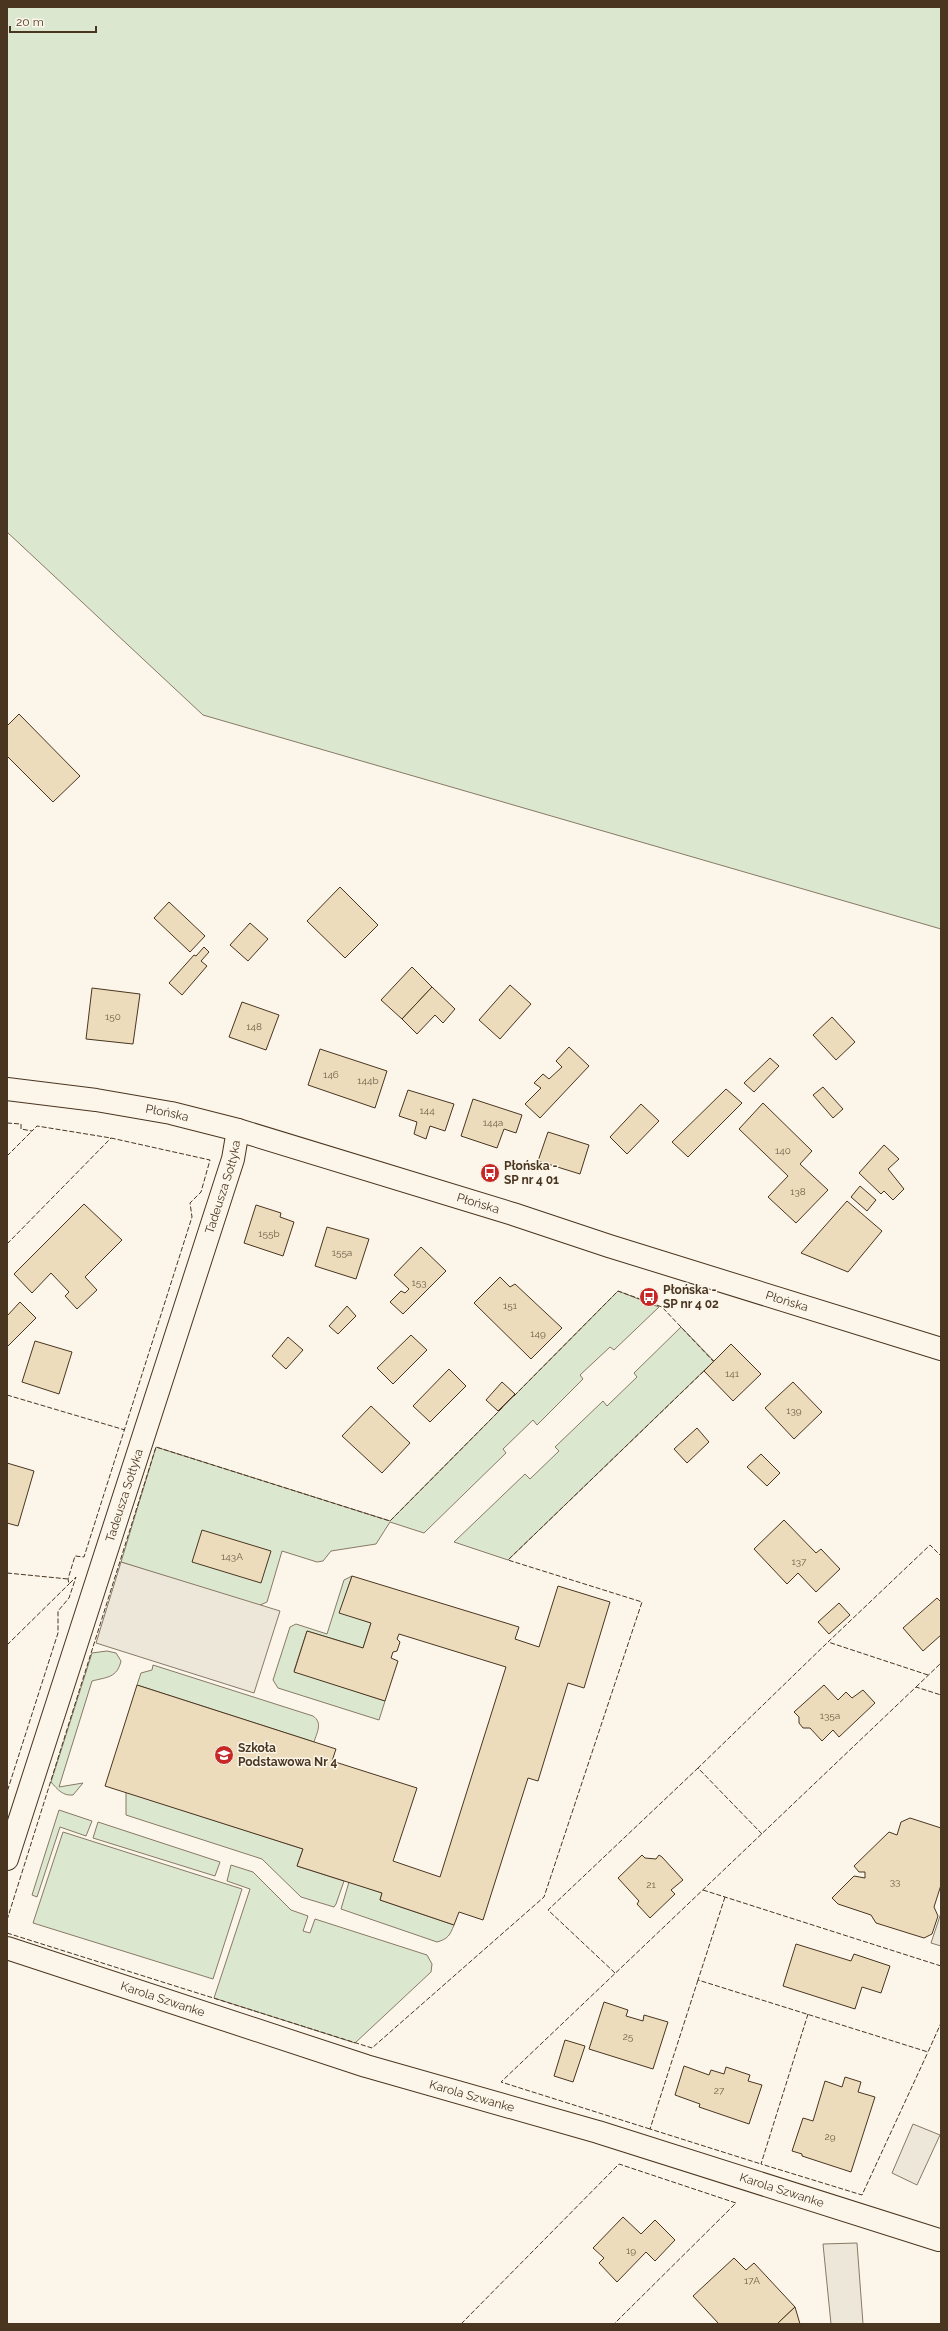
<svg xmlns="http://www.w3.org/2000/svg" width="948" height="2331" font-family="Raleway,sans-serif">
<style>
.green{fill:#dce7d0;stroke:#887966}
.parking{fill:#ede7d9;stroke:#887966}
.building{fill:#ecdcbc;stroke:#4a3520}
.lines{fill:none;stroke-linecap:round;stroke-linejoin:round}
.street-casing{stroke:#4a3520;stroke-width:24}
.primary-casing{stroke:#4a3520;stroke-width:24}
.street{stroke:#fbf6e9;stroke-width:22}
.primary{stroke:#fbf6e9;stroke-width:22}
.fence{stroke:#4a3520;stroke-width:1;stroke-dasharray:5 2;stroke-linecap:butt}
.labels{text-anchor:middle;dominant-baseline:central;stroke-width:3;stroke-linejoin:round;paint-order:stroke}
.number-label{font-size:10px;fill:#725f47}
.street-label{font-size:12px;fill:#4a3520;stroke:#fbf6e9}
.poi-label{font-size:12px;font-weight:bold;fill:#4a3520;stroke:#fbf6e9;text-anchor:start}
</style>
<rect width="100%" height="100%" fill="#fbf6e9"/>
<g class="green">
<polygon points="7,7 941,7 941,929 203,715 7,532"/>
<polygon points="618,1291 659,1307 614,1350 610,1347 580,1375 583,1379 537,1425 533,1420 503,1449 506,1453 424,1533 390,1522 376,1544 331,1551 323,1561 317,1562 282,1551 267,1602 258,1606 121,1562 156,1447 390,1521"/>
<polygon points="681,1327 714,1361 508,1560 454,1542 525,1474 530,1479 559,1451 555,1447 603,1401 607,1406 637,1377 634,1373"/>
<polygon points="352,1576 340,1612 371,1623 363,1648 307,1631 294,1671 385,1701 379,1720 278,1688 273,1680 290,1627 296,1624 327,1634 344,1580"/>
<path d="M107,1651L116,1653L121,1661C117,1678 107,1677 92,1681L59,1787L83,1783L73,1795C63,1796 58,1790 51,1782L92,1653Z"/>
<path d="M153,1665L313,1716C323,1723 317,1732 314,1742L137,1685L141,1673L152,1670Z"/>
<polygon points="126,1792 303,1849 297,1866 344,1881 336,1904 334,1907 301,1897 262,1859 126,1815"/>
<polygon points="59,1810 92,1821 86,1836 60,1827 37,1897 32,1895"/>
<polygon points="98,1822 220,1862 215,1876 93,1838"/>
<polygon points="63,1832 242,1889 213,1979 33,1923"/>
<polygon points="231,1865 253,1872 291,1910 308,1916 303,1931 310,1933 315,1919 427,1955 432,1964 431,1972 355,2043 214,1998 250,1889 227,1881"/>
<path d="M349,1882L382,1893L380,1900L454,1925C450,1935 448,1939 437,1942L341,1909Z"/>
</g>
<g class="parking">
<polygon points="121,1562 280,1611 254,1693 96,1643"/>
<polygon points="941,1913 941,1946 931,1943"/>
<polygon points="913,2124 940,2135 917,2185 892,2173"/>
<polygon points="857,2243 863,2324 831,2324 823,2244"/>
</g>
<g class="building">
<polygon points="19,714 80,776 53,802 7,756 7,726"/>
<polygon points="340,887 378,925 345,958 307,921"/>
<polygon points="169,902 205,936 190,952 154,918"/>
<polygon points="250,923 268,939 248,961 230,945"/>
<polygon points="204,947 209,952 201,961 207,966 182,995 169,983 194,955 196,956"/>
<polygon points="412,967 432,987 402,1019 381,1000"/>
<polygon points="510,985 531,1004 500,1039 479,1020"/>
<polygon points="432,987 455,1009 443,1023 435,1015 417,1034 402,1019"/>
<polygon points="92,988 140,994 133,1044 86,1039"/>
<polygon points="242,1002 279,1015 266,1050 229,1037"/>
<polygon points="832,1017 855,1042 836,1060 813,1035"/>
<polygon points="569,1047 589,1066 540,1118 525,1104 541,1088 534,1083 543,1074 549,1079 562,1067 556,1061"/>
<polygon points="320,1049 387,1071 375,1108 308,1085"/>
<polygon points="770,1058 779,1066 754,1092 744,1083"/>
<polygon points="823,1087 843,1109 833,1118 813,1095"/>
<polygon points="726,1089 742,1103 688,1157 672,1142"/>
<polygon points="408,1090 454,1104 445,1131 430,1126 426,1139 414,1134 417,1122 399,1116"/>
<polygon points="473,1099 522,1115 516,1133 504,1129 497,1148 461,1136"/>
<polygon points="763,1103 812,1151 800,1164 828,1190 796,1223 768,1197 788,1176 739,1129"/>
<polygon points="641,1104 659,1121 627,1154 610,1137"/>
<polygon points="548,1132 589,1145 580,1174 538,1161"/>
<polygon points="884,1145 899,1159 888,1169 904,1189 893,1200 884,1191 881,1194 859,1173"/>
<polygon points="860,1186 876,1200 867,1211 851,1197"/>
<polygon points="847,1201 882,1231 848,1272 801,1253"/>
<polygon points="84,1204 122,1240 85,1277 97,1290 77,1309 65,1296 69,1292 51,1273 32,1293 14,1274"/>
<polygon points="256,1205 281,1213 280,1217 294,1222 283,1256 244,1243"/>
<polygon points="327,1227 369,1239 356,1279 315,1266"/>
<polygon points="421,1247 446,1271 403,1314 390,1302 401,1291 405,1293 409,1289 394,1275"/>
<polygon points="500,1277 510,1287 515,1284 562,1328 531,1359 474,1303"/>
<polygon points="20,1302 36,1318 7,1347 7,1316"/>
<polygon points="347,1306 356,1316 338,1334 329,1326"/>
<polygon points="411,1335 427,1350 393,1384 377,1368"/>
<polygon points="288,1337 303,1350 286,1369 272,1356"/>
<polygon points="35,1341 72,1352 59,1394 22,1382"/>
<polygon points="731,1344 761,1374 733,1401 704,1371"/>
<polygon points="449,1369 466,1386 430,1422 413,1406"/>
<polygon points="502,1382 515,1394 498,1411 486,1400"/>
<polygon points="793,1382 822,1412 794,1439 765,1408"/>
<polygon points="371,1406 410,1443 382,1473 342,1436"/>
<polygon points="697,1428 709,1442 687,1463 674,1449"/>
<polygon points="761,1454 780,1473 767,1486 747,1467"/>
<polygon points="7,1463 34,1471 18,1526 7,1523"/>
<polygon points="784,1520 816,1553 821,1549 840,1569 816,1592 798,1573 787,1584 754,1549"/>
<polygon points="202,1530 271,1551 261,1583 192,1562"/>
<polygon points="352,1576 519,1627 515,1639 539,1647 558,1586 610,1602 584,1688 568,1683 538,1781 528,1778 483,1920 459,1912 454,1925 380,1900 382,1893 297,1866 303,1849 105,1786 137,1685 336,1749 332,1761 417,1788 393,1861 440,1877 506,1667 399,1634 397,1639 400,1642 397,1651 393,1652 391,1658 398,1661 385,1701 294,1672 307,1631 363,1648 371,1623 339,1613"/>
<polygon points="937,1598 941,1602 941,1635 923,1651 903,1628"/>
<polygon points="839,1603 850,1615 829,1634 818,1622"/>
<polygon points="824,1685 838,1700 846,1692 852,1698 863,1690 875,1703 839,1737 833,1730 822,1741 810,1728 803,1728 799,1723 799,1717 794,1712"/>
<polygon points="910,1818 941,1828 941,1885 934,1907 938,1916 932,1934 924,1938 876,1923 871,1915 838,1904 832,1898 854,1876 865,1878 865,1872 859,1872 854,1866 889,1832 897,1835 901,1822"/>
<polygon points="642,1855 645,1858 656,1859 659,1855 662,1857 683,1880 671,1890 675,1894 650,1918 637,1904 639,1901 618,1878"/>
<polygon points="796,1944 851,1961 854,1954 890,1966 881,1993 862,1987 855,2009 783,1986"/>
<polygon points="604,2002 628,2010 626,2016 643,2021 644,2015 668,2022 653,2069 589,2049"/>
<polygon points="565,2040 585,2046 573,2082 554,2076"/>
<polygon points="684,2066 709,2075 711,2070 724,2074 726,2067 750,2075 748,2081 762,2085 749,2124 699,2107 700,2104 675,2095"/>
<polygon points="845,2077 861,2082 858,2092 875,2097 851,2172 802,2156 802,2154 792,2151 803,2118 813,2121 825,2081 842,2087"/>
<polygon points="623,2217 641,2234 655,2220 675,2240 655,2261 646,2252 617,2282 599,2263 604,2258 593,2248"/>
<polygon points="734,2258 746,2270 754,2263 795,2307 777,2324 719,2324 693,2296"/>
<polygon points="795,2307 800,2324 777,2324"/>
</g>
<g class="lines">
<defs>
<g id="street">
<path id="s1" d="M7,1859L233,1159L238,1130"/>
<path id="s2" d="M7,1948L366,2066L598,2132L939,2240"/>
</g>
<g id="primary">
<path id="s3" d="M7,1089L96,1100L171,1113L238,1130L513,1214L609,1246L941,1349"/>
</g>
</defs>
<use href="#street" class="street-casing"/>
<use href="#primary" class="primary-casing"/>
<use href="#street" class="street"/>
<use href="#primary" class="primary"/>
<g class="fence">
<polyline points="7,1123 21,1124 21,1129 32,1131 37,1126 111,1138 210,1160 201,1192 190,1203 192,1217 84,1557 75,1556 68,1579 69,1584 76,1577 69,1598 58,1611 58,1633 7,1792"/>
<polyline points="7,1156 32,1131"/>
<polyline points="7,1244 111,1138"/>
<polyline points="7,1395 125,1430"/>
<polyline points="514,1396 618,1291 662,1307 714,1362"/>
<polyline points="7,1573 68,1579"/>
<polyline points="7,1645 69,1584"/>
<polyline points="928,1675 828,1642 930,1545 941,1556"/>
<polyline points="916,1687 941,1663"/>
<polyline points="762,1834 698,1768 828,1642"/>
<polyline points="703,1890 941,1966"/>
<polyline points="725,1897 698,1980 928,2052 941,2023"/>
<polyline points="7,1920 156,1447 390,1521 503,1407"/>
<polyline points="7,1933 372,2048 544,1897 642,1602 508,1560 705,1370"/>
<polyline points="615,1973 548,1910 698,1768"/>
<polyline points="698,1980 650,2129 761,2164"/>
<polyline points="808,2014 761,2164 862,2195 928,2052"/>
<polyline points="650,2129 501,2082 916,1687 941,1695"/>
<polyline points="461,2324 619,2164 736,2203 614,2324"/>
</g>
</g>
<defs>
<symbol id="bus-disc" viewBox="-11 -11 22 22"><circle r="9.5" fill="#c62828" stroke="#fbf6e9"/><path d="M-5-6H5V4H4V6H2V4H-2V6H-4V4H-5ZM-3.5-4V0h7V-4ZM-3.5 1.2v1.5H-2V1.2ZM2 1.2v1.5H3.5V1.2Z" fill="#fff"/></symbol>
<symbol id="school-disc" viewBox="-11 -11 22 22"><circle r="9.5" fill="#c62828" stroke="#fbf6e9"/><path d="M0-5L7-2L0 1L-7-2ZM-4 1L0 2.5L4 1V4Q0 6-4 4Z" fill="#fff"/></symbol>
</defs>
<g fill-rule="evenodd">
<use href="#bus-disc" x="479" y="1162" width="22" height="22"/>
<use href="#bus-disc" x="638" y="1286" width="22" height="22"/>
<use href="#school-disc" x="213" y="1744" width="22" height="22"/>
</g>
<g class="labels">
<g class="number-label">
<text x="113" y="1016">150</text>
<text x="254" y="1026">148</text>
<text x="331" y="1074">146</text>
<text x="368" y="1080">144b</text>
<text x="427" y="1110">144</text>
<text x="493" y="1122">144a</text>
<text x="783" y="1150">140</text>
<text x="798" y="1191">138</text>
<text x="269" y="1233">155b</text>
<text x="342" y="1252">155a</text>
<text x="419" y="1282">153</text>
<text x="510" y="1305">151</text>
<text x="538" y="1333">149</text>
<text x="732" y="1373">141</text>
<text x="794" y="1410">139</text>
<text x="232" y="1556">143A</text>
<text x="799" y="1561">137</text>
<text x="830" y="1715">135a</text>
<text x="895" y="1881">33</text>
<text x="651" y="1884">21</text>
<text x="628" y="2036">25</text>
<text x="719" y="2090">27</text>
<text x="830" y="2136">29</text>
<text x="631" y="2250">19</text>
<text x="752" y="2280">17A</text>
</g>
<g class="street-label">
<text stroke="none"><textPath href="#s3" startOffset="162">Płońska</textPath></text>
<text stroke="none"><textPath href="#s1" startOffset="706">Tadeusza Sołtyka</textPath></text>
<text stroke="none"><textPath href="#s3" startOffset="486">Płońska</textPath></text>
<text stroke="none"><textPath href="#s3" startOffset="810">Płońska</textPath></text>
<text stroke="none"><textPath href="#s1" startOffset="382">Tadeusza Sołtyka</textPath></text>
<text stroke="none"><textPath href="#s2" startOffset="164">Karola Szwanke</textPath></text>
<text stroke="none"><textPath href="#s2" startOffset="488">Karola Szwanke</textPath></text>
<text stroke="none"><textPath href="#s2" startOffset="812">Karola Szwanke</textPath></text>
</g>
<g class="poi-label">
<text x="504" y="1166">Płońska -<tspan x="504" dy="14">SP nr 4 01</tspan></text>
<text x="663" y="1290">Płońska -<tspan x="663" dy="14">SP nr 4 02</tspan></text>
<text x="238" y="1748">Szkoła<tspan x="238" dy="14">Podstawowa Nr 4</tspan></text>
</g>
</g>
<rect width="948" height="2331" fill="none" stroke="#4a3520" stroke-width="16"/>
<path d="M10 26v6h86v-6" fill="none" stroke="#4a3520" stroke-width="2"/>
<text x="16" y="26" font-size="12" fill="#4a3520" stroke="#fbf6e9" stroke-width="3" paint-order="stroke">20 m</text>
</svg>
